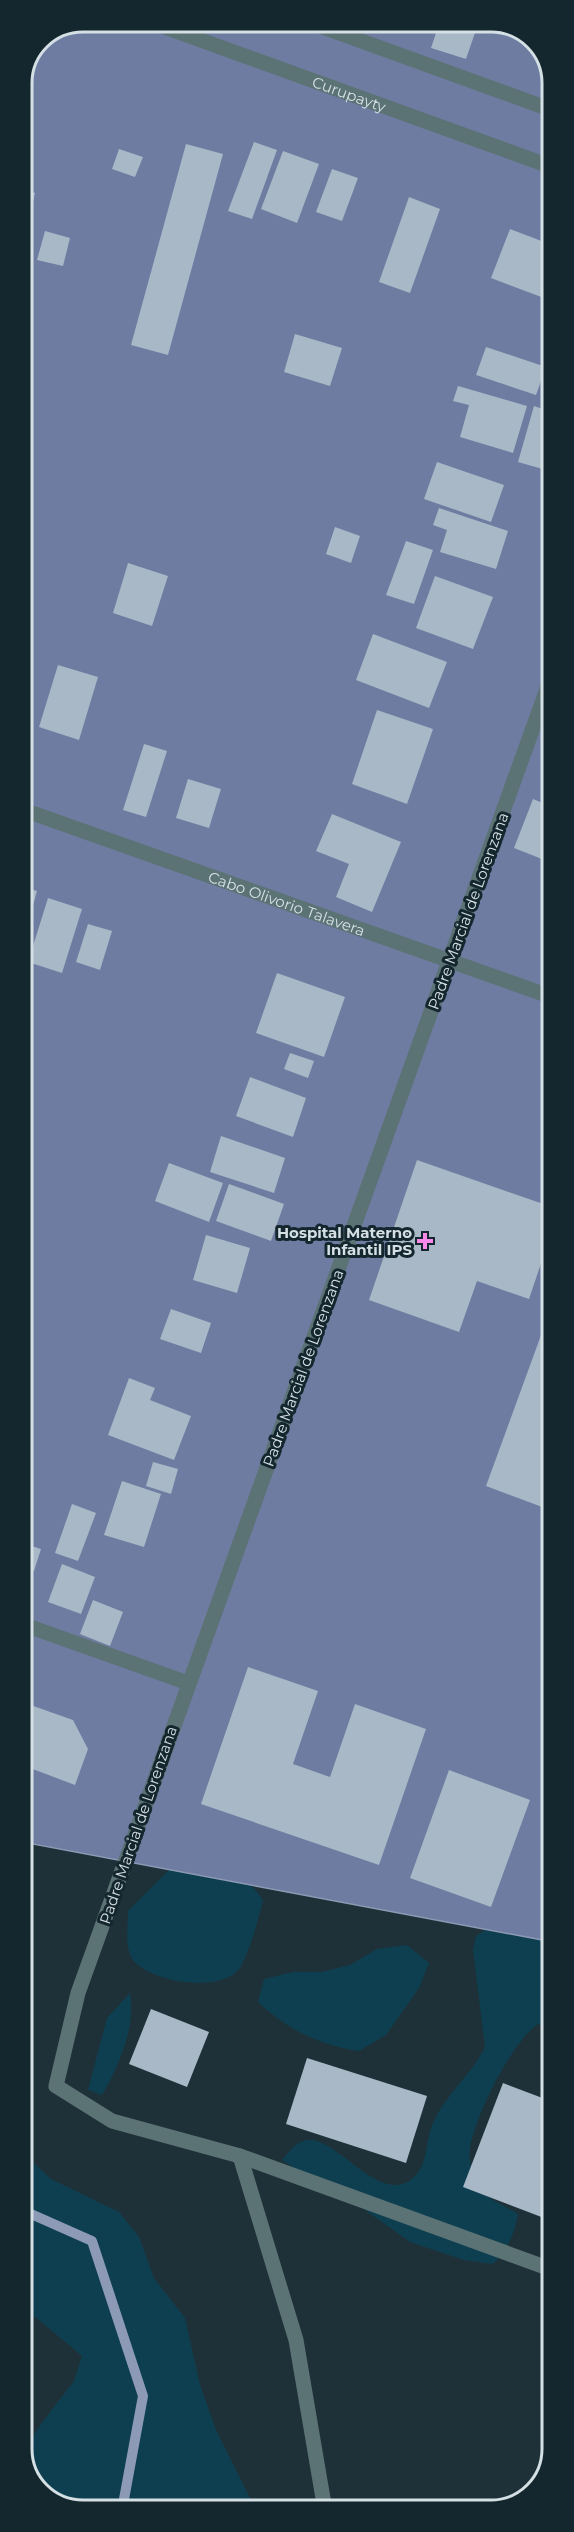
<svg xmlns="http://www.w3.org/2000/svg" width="574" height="2532" font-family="Montserrat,sans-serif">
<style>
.green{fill:#0e3f50}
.water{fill:#6e7ca1;stroke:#8d9ab5;stroke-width:1.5}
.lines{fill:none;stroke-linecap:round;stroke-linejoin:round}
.stream{stroke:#8d9ab5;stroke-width:10}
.building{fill:#a8b8c6}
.minor{stroke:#5c7375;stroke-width:15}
.poi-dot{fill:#f888ea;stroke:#15272e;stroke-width:2}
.labels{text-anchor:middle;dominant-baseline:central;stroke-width:6;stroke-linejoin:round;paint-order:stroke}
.street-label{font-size:15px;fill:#d5e0e5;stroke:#15272e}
.poi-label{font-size:15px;font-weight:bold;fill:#d5e0e5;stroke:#15272e;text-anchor:end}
.rim{fill:none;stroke:#d5e0e5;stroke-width:3}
</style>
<rect width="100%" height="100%" fill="#1f3138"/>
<g class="green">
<path d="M172,1867L230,1868L254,1888L263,1900C260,1915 248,1957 239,1969C221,1994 145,1982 131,1957C125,1945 128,1924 128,1911Z"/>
<path d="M553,1925V2029L538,2024C511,2043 475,2116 470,2148C468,2161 473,2177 480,2188C488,2200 506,2206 518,2214C515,2233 507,2251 493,2264L464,2260L410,2242L347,2197L320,2185L282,2160C289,2152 296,2142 307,2140C337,2136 379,2207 413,2178C429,2164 425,2140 433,2123C446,2094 472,2074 485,2047L473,1950L476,1936L489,1927Z"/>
<path d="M407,1945L429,1963L419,1988L386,2035L359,2051C319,2045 288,2030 258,2002L264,1979L293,1972H322L350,1965L377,1949Z"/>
<path d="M130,1993C136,2026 119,2066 102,2095L88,2090L107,2018Z"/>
<polygon points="22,2152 51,2179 119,2212 139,2237 154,2278 185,2318 200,2385 216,2430 256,2510 75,2511 39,2493 22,2461 26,2447 41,2424 74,2381 82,2356 22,2306"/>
</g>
<polygon class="water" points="83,21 499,21 532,37 552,71 553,1942 22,1842 21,82 39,39"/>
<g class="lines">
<polyline class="stream" points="22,2210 92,2241 143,2396 122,2510"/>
</g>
<g class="building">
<polygon points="440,21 479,21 466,59 431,48"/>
<polygon points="254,142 277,150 252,219 228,211"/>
<polygon points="186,144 223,154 168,355 131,345"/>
<polygon points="119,149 143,157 135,177 112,169"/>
<polygon points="283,151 319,164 297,223 261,209"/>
<polygon points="332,169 358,178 342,221 316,212"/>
<polygon points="21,189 35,193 29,218 21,216"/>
<polygon points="409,197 440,209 410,293 379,282"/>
<polygon points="510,229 552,245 552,301 491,278"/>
<polygon points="45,231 70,238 63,266 37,260"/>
<polygon points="21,261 32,264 22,297 21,297"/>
<polygon points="295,334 342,348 330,386 284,372"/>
<polygon points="486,347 546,367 536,395 476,375"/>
<polygon points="458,386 527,406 513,453 460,437 469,405 453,401"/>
<polygon points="534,406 552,412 552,448 546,470 518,462"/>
<polygon points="437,462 504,485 491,522 424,499"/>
<polygon points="439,508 508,531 496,569 440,552 447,530 433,525"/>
<polygon points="335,527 360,536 351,563 326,554"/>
<polygon points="406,541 433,550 414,604 386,595"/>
<polygon points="128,563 168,576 152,626 113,613"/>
<polygon points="435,576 493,597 473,649 416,628"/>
<polygon points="373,634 447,662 429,708 356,680"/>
<polygon points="58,665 98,677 79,740 39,727"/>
<polygon points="377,710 433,729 407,804 352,784"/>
<polygon points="144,744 167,751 146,817 123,810"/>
<polygon points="188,779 221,789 209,828 176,818"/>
<polygon points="533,799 552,807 552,863 514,848"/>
<polygon points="332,814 401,842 372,912 336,897 349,864 316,851"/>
<polygon points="21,886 37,891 22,946 21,946"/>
<polygon points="48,898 82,909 62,973 28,962"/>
<polygon points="88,924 112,931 100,970 76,962"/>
<polygon points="277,973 345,997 324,1057 256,1033"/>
<polygon points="290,1053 314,1061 308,1078 284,1069"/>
<polygon points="250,1077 306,1098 293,1137 236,1116"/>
<polygon points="221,1136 285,1158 274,1193 210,1172"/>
<polygon points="417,1160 552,1207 552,1231 529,1299 477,1281 459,1332 369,1300"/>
<polygon points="169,1163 223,1183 209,1222 155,1201"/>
<polygon points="229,1184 284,1204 271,1241 216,1221"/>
<polygon points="206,1235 250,1248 237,1293 193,1280"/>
<polygon points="552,1305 553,1511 486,1486"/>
<polygon points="171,1309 211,1323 201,1353 160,1339"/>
<polygon points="129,1378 155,1388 150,1400 191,1416 174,1460 108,1435"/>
<polygon points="153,1462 178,1469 171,1494 146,1486"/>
<polygon points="122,1481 161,1494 144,1547 104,1535"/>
<polygon points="72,1504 96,1513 78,1561 55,1553"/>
<polygon points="22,1543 41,1549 34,1571 22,1567"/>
<polygon points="62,1564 95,1577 81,1614 48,1602"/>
<polygon points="93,1600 123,1612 110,1646 80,1634"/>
<polygon points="248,1667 318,1691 293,1764 330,1777 355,1704 426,1729 379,1865 201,1804"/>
<polygon points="22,1702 73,1720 88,1749 75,1785 22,1765"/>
<polygon points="449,1770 530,1800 491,1907 410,1878"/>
<polygon points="151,2009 209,2032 187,2087 129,2064"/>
<polygon points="307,2058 427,2096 406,2163 286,2124"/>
<polygon points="503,2083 553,2102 553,2194 544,2218 463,2187"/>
</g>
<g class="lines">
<g class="minor">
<path id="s1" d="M148,21L552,167"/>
<polyline points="306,21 552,110"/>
<polyline points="552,675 78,1993 56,2086 112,2121 240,2156 553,2270"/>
<path id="s2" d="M21,809L552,997"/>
<polyline points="22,1624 188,1683"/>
<polyline points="240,2156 296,2340 325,2510"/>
</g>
</g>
<path class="poi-dot" d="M422 1232h6v6h6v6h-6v6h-6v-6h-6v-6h6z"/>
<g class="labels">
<g class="street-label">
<text stroke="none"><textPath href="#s1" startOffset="214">Curupayty</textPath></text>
<text stroke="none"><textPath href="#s2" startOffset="282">Cabo Olivorio Talavera</textPath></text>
<text transform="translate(468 911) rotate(-70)">Padre Marcial de Lorenzana</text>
<text transform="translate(303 1368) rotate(-70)">Padre Marcial de Lorenzana</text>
<text transform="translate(138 1825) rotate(-71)">Padre Marcial de Lorenzana</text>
</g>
<g class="poi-label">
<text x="412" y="1232">Hospital Materno<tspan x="412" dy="17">Infantil IPS</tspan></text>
</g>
</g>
<path d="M0 0H574V2532H0ZM83 32H491A51 51 0 0 1 542 83V2449A51 51 0 0 1 491 2500H83A51 51 0 0 1 32 2449V83A51 51 0 0 1 83 32Z" fill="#15272e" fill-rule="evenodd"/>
<path class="rim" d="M83 32H491A51 51 0 0 1 542 83V2449A51 51 0 0 1 491 2500H83A51 51 0 0 1 32 2449V83A51 51 0 0 1 83 32Z"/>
</svg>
